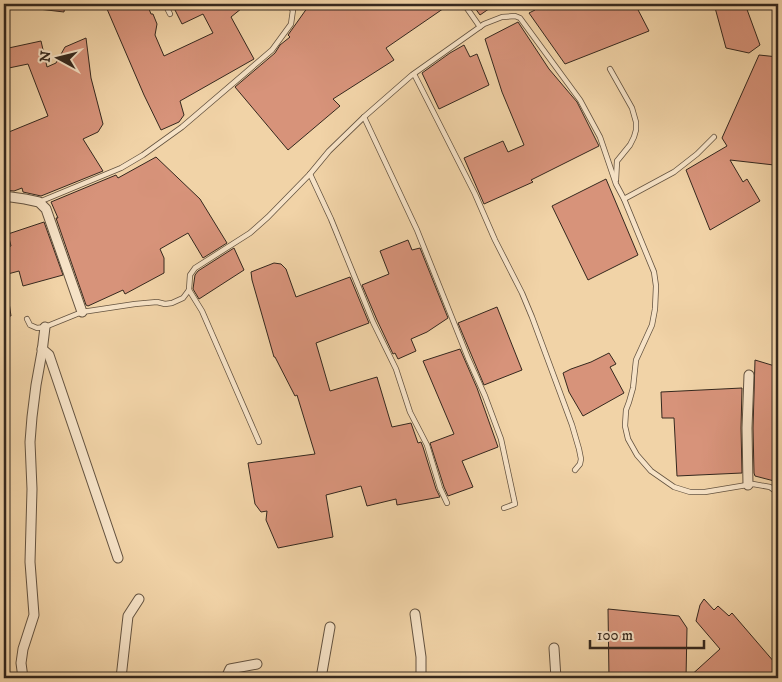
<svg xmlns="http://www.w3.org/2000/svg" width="782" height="682" font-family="'IM FELL DW Pica',serif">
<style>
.building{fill:#d7937a;stroke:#35281e}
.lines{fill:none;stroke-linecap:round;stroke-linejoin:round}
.lane-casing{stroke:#645340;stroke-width:6}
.street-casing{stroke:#645340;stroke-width:11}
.lane{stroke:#f6e2c6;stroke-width:4.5}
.street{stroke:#f6e2c6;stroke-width:9}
</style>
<rect width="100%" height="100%" fill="#f1d3a7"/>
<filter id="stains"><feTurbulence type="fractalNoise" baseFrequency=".004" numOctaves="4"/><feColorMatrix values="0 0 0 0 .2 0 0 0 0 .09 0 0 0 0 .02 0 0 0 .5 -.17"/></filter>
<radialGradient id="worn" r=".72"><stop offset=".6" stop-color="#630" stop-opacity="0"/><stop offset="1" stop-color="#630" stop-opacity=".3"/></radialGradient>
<g class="building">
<polygon points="30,4 65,4 64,12 30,8"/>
<polygon points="119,4 147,4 151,14 153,14 157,24 155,35 164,56 213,33 203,14 182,24 172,4 247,4 231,17 254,59 180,101 184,115 179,122 161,130 144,95 107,9"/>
<polygon points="310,4 450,4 386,48 394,60 333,99 340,106 288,150 235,87 275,53 280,45 290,37 288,35"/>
<polygon points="472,4 496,4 480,15"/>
<polygon points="541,4 635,4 649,31 565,64 529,13 535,10"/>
<polygon points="714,4 745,4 760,45 749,53 726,48"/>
<polygon points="518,22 549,69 577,102 599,146 531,180 533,182 484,204 464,158 503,141 508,152 524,145 502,92 485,39"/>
<polygon points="86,38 91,78 103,124 98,132 83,139 103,171 41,196 23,192 22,188 14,191 4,190 4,134 48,116 28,64 4,69 4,49 41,41 47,67 56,63 65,47"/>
<polygon points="464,45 470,57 477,54 489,85 439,109 422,73 450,53"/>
<polygon points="759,55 778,57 778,154 774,165 730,160 743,182 747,179 760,201 710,230 686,170 727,146 722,138"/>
<polygon points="156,157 200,199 227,243 203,258 188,233 160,249 164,258 164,273 125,294 123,290 88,306 86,305 56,218 58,218 51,202 116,175 118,178"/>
<polygon points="606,179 638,255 588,280 552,206"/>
<polygon points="44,222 63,275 23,286 19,271 4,275 4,248 11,246 8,234"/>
<polygon points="408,240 412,250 420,248 448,318 427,332 411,339 416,351 398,359 395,353 393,354 377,320 362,285 389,274 380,251"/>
<polygon points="234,248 244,270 199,299 193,289 195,275 198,271"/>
<polygon points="274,263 281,264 286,269 296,297 350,277 369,323 316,343 330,391 377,377 392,427 411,423 418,443 421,442 423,447 436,489 440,497 397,505 396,499 367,506 361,486 326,495 333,537 278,548 266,520 267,511 261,512 255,504 248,463 315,454 297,395 295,396 275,357 274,357 252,280 251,272"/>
<polygon points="7,288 11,316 4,316 4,289"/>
<polygon points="497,307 522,370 484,385 458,323"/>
<polygon points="460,349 477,388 498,447 462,461 473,487 448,496 444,487 430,443 454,434 423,361"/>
<polygon points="609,353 616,364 610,367 624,393 583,416 569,392 563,373 571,369 591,362"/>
<polygon points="755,360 778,367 778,482 755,476 754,473 753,428"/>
<polygon points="742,388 741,428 742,473 677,476 674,418 662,418 661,392"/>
<polygon points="704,599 714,610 718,606 729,616 732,613 775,663 778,660 778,678 688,678 720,649 696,621 700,605"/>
<polygon points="608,609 679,616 687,628 686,678 609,678"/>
</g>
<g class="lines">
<defs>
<g id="lane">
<polyline points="165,4 170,14"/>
<polyline points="464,4 480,27"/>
<polyline points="610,69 632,108 636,122 636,130 634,137 630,145 617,161 616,180"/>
<polyline points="414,74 475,194 495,240 522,293 532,317 572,425 579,449 581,459 580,464 575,470"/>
<polyline points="364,117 417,230 468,358 485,396 501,439 515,504 504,508"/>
<polyline points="310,174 331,219 373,322 396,369 410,412 427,445 440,488 447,503"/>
<polyline points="624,199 674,172 697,154 714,137"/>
<polyline points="39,202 121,168 143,155 182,127 272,50 291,24 293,10 287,4"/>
<polyline points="189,290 202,311 259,442"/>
<polyline points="27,319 30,325 37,328 45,327 82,312 135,304 157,302 165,304 172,303 183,298 189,290 190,275 195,268 250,233 268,217 310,174 329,151 364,117 412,75 484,24 502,17 515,16 520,18 580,100 600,137 616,184 624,199 654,272 656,286 655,309 652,325 636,360 633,388 629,402 626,410 625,426 628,439 637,455 651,471 674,487 690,492 705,492 753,484 770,487 778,493"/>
</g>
<g id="street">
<polyline points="4,196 25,199 39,202 46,209 82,312"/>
<polyline points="42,349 49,355 118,558"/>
<polyline points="748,485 747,428 749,375"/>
<polyline points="415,614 421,657 421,678"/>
<polyline points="554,648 556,678"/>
<polyline points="23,678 21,663 23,649 34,615 30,562 32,489 30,442 32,417 36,385 42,352 45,327"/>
<polyline points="121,678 128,616 139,599"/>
<polyline points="226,678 230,669 257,664"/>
<polyline points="321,678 330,627"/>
</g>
</defs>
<use href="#lane" class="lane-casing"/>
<use href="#street" class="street-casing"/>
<use href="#lane" class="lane"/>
<use href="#street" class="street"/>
</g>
<rect width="782" height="682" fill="none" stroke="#f1d3a7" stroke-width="20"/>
<rect x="5" y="5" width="772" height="672" fill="none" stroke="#35281e" stroke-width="2.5"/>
<rect x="10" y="10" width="762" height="662" fill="none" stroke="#35281e"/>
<g transform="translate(58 58) rotate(277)" stroke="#f6e2c6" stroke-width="4" paint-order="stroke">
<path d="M0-4L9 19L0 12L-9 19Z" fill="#35281e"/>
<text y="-8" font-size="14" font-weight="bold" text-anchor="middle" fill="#35281e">N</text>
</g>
<path d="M590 640v8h114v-8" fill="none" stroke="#35281e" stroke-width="2.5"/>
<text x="597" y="640" font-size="15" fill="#35281e" stroke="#f6e2c6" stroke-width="4" paint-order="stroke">100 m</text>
<rect width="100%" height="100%" filter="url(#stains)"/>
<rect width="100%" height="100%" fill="url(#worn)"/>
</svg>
